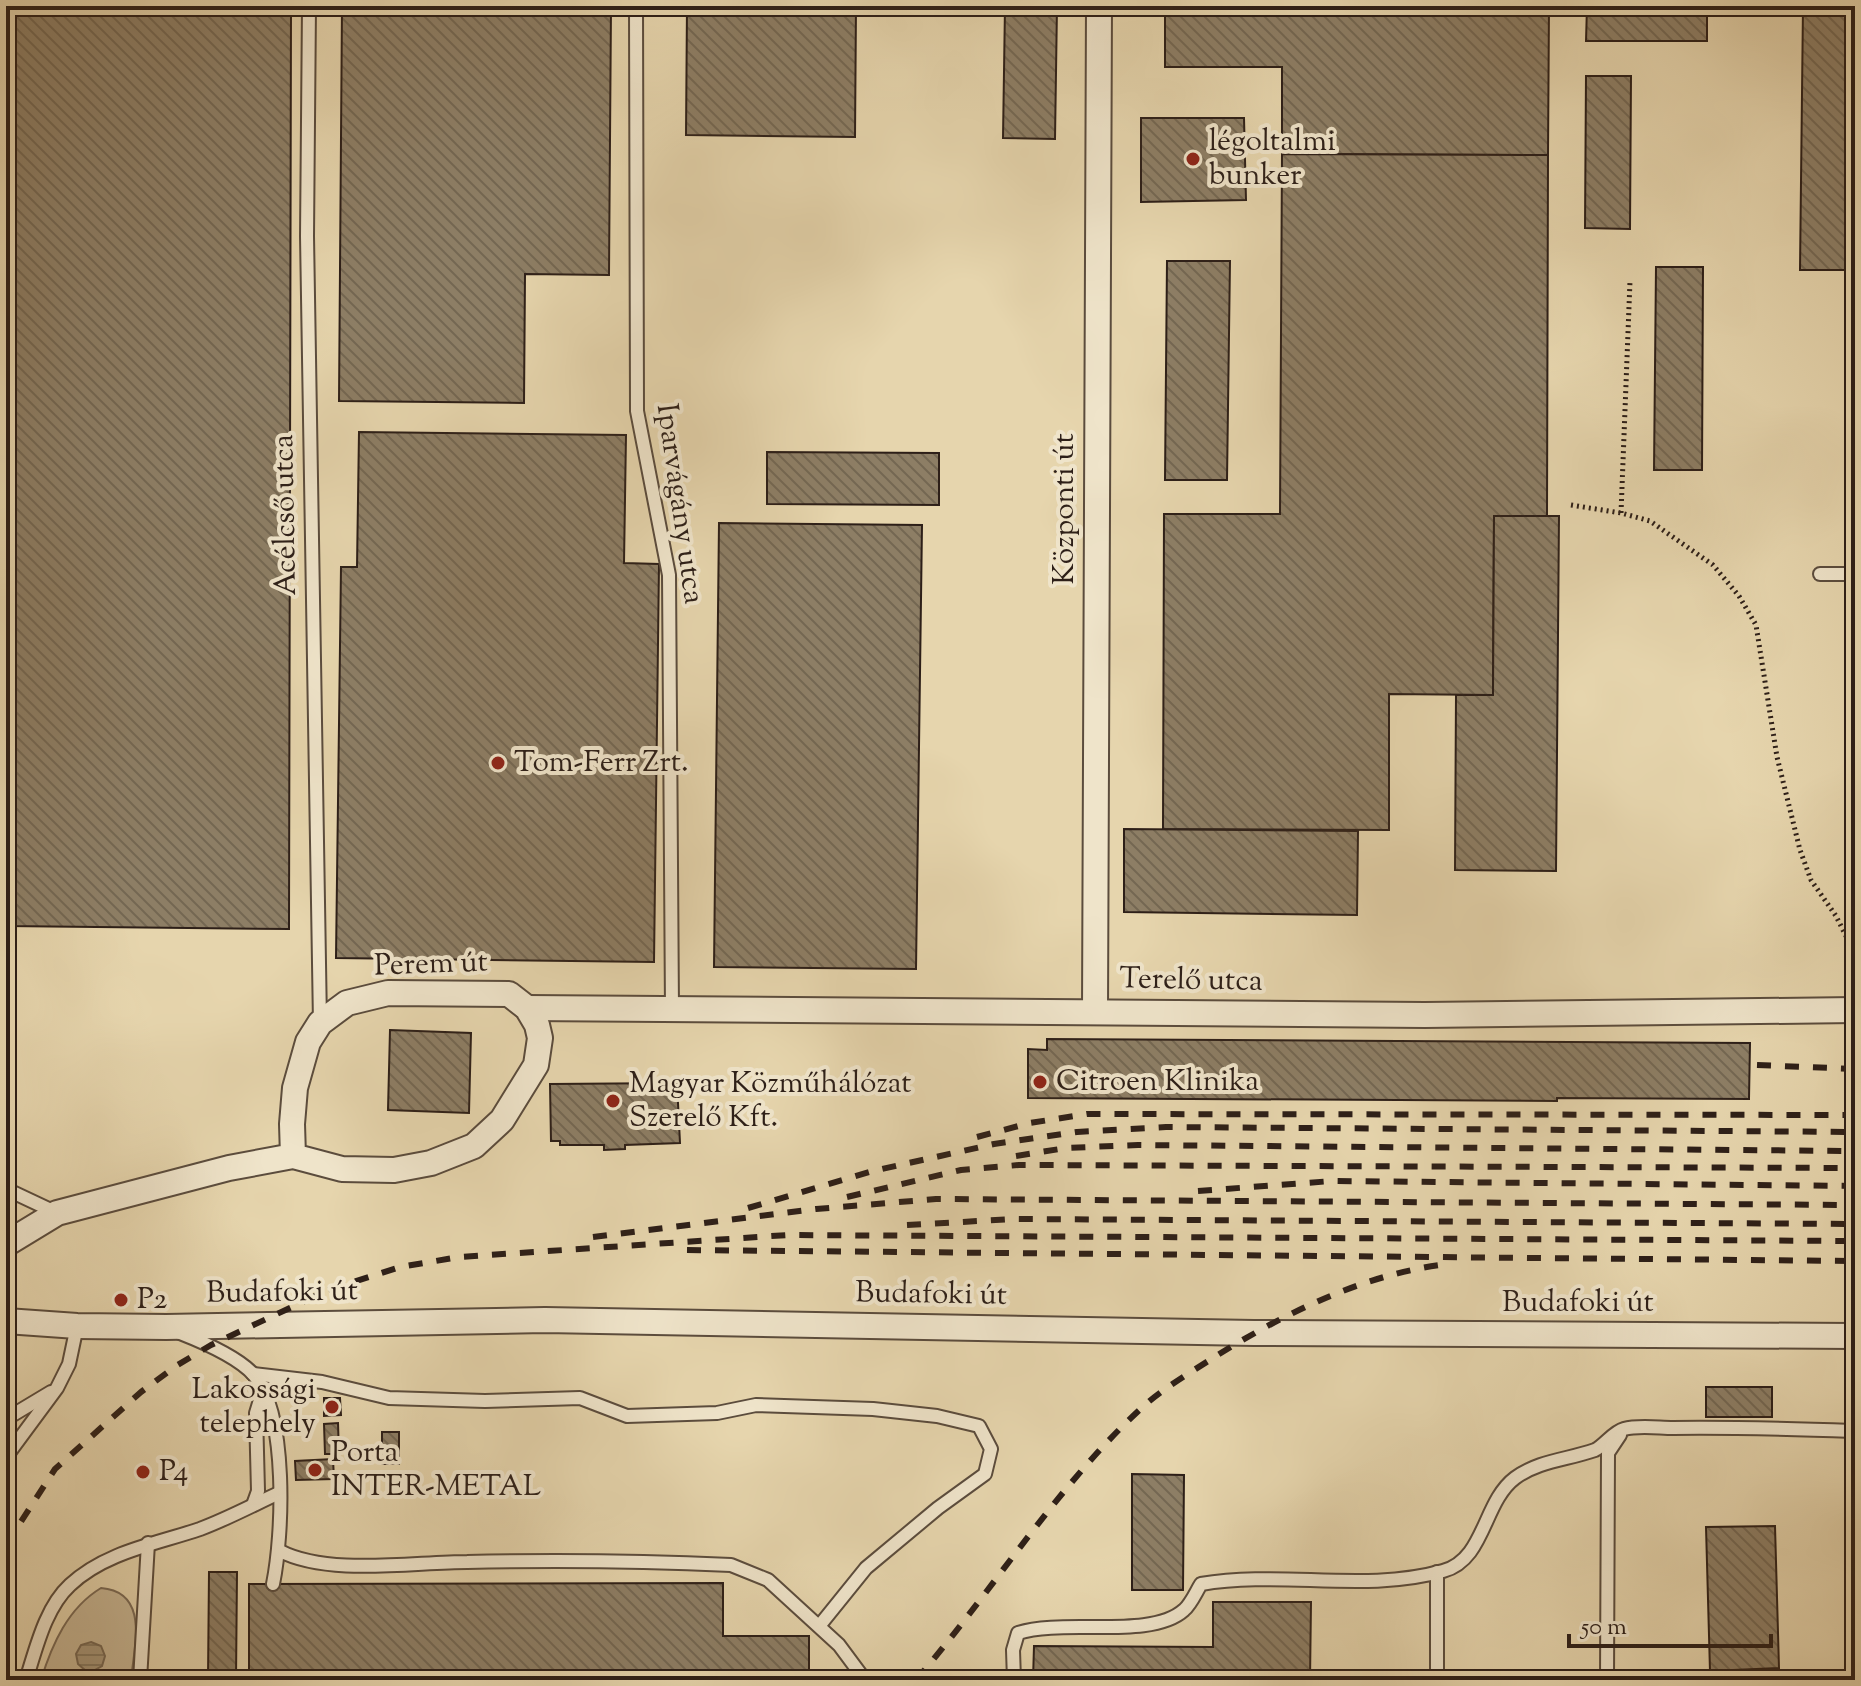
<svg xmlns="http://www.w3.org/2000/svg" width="1861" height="1686" font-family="'Sorts Mill Goudy',serif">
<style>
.green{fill:#c7b694;stroke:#7a6a56;stroke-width:2}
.water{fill:url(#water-rules);stroke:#766753;stroke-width:2}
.building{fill:url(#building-back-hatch);stroke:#2d1f18;stroke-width:2}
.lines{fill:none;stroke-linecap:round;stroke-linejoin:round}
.lane-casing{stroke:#5b4c3d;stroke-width:16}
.street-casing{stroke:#5b4c3d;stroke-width:28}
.path{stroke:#2d1f18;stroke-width:5;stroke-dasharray:2 4;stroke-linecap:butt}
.lane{stroke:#efe4ca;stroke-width:12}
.street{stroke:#efe4ca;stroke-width:24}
.rail{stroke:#2d1f18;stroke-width:6;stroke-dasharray:14 14;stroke-linecap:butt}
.poi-dot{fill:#8f2418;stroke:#efe4ca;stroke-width:3}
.labels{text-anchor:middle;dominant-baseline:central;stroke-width:8;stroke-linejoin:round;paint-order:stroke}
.poi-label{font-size:30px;fill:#2d1f18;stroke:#efe4ca;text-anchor:start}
.street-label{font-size:30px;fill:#2d1f18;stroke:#efe4ca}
</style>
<defs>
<pattern id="water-rules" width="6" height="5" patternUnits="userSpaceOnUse" patternTransform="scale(2)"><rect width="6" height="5" fill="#a7977a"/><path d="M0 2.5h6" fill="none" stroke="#887b63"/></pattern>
<pattern id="building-back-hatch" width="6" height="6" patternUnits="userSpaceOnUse" patternTransform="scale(2)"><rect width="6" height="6" fill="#8d7e65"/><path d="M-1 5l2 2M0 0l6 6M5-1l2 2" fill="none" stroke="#746752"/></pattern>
</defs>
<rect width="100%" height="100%" fill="#e6d5ad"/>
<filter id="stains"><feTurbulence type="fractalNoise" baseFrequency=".0025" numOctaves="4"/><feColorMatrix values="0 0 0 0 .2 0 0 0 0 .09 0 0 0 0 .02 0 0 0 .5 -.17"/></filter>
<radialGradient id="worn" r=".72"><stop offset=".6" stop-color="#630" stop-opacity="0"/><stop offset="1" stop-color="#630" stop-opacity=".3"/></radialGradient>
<path class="green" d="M101,1588C150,1592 134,1646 131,1680H41C52,1644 68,1608 101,1588Z"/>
<polygon class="water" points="91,1642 101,1646 105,1656 102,1666 93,1671 93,1680 86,1680 86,1671 78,1664 76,1654 81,1645"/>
<g class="building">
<polygon points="6,6 291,6 289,929 6,926"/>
<polygon points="342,6 611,6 609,275 525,274 524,403 339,401"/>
<polygon points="687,6 856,6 855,137 686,135"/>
<polygon points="1005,6 1057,6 1055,139 1003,138"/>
<polygon points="1165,6 1549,6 1548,155 1282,154 1282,67 1165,67"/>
<polygon points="1587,6 1707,6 1707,41 1586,41"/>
<polygon points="1803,6 1855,6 1855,270 1800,270"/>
<polygon points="1586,76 1631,76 1630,229 1585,228"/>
<polygon points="1141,118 1244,118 1246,200 1141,202"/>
<polygon points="1282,154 1548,155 1547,516 1494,516 1493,695 1389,694 1389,830 1163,829 1164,514 1280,514"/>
<polygon points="1167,261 1230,261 1227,480 1165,480"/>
<polygon points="1656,267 1703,267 1702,470 1654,470"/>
<polygon points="359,432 626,435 624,563 659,564 654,962 336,958 341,567 357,567"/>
<polygon points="767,452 939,453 939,505 767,504"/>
<polygon points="1494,516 1559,516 1556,871 1455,870 1456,695 1493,695"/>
<polygon points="719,523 922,525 916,969 714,967"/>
<polygon points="1124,829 1358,831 1357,915 1124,912"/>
<polygon points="390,1030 471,1033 469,1113 388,1110"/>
<polygon points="1047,1039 1750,1043 1749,1099 1557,1098 1557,1101 1028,1098 1028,1049 1047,1050"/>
<polygon points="677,1083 680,1143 625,1145 625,1149 604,1150 604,1145 560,1145 560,1141 551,1141 550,1084"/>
<rect x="1706" y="1387" width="66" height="30"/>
<polygon points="324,1398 340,1398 341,1415 324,1416"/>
<polygon points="338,1423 339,1454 325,1454 324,1424"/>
<rect x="382" y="1432" width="17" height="32"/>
<polygon points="1850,1449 1855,1449 1855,1680 1851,1680"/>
<polygon points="333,1459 334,1479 296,1480 295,1461"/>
<polygon points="1132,1474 1184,1475 1183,1590 1132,1590"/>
<polygon points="1775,1526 1779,1668 1710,1671 1706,1527"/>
<polygon points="209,1572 237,1572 236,1680 193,1680 193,1678 208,1679"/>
<polygon points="723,1583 723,1636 809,1636 809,1680 249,1680 249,1584"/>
<polygon points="1213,1602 1311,1602 1310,1680 1033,1680 1034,1646 1213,1647"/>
</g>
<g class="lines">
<defs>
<g id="lane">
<polyline points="309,6 307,236 320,1023"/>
<polyline points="636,6 637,411 669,575 672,1010"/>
<polyline points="1820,574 1855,574"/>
<polyline points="6,1189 57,1213"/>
<path d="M180,1333C203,1342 238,1357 254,1375C288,1415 283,1535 273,1584"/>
<polyline points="253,1374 322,1382 389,1398 485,1401 580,1398 627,1416 717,1413 756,1405 873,1409 937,1416 979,1426 991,1449 985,1474 938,1508 866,1568 820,1625"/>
<polyline points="6,1419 51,1392"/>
<polyline points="6,1457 57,1388 69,1364 77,1326"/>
<polyline points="253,1505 258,1491 256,1413 263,1390"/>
<path d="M280,1551C328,1576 413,1562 467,1562C555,1560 644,1561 731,1565L768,1580L839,1645L865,1680"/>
<path d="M26,1680C36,1649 45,1608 70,1585C105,1552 156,1544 200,1529C227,1519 253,1505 279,1493"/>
<polyline points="140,1680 148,1543"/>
<path d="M1014,1680L1013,1650L1018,1633C1063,1618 1151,1640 1184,1610C1191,1604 1196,1592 1201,1584C1280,1570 1365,1593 1443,1571C1485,1560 1483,1502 1515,1478C1540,1460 1567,1460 1595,1450C1605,1445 1613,1432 1624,1429C1638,1425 1659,1428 1673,1428C1734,1427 1794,1429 1855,1431"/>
<polyline points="1437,1680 1437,1572"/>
<polyline points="1607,1680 1608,1453 1620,1435"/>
</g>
<g id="street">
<polyline points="527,1008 1425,1015 1855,1010"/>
<polyline points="1095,1012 1099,6"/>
<polyline points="6,1244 57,1213 229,1168 293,1156 342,1169 394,1170 431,1163 474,1146 502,1120 536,1065 540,1038 537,1025 527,1008 509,994 388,993 347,1003 320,1023 308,1042 295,1088 292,1124 293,1156"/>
<polyline points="6,1321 77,1326 166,1327 545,1320 1254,1333 1855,1336"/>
</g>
</defs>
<use href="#lane" class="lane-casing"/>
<use href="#street" class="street-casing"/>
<g class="path">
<polyline points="1571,505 1621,513 1650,521 1713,565 1739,596 1756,625 1777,757 1800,850 1811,880 1836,916 1855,954"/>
<polyline points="1621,513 1630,281"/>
</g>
<use href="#lane" class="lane"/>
<use href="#street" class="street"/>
<g class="rail">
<polyline points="1757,1065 1855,1069"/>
<polyline points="977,1137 1030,1123 1087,1114 1855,1115"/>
<polyline points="1016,1156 1066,1148 1138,1145 1855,1151"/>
<polyline points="1198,1191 1332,1181 1855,1186"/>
<polyline points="847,1197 961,1170 1019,1165 1855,1168"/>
<polyline points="748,1208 873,1171 994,1144 1077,1132 1166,1127 1855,1132"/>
<polyline points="907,1225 1015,1219 1855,1224"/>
<polyline points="593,1237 816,1209 936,1199 1855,1205"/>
<polyline points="687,1250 1855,1261"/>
<polyline points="6,1545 55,1469 141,1392 176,1366 211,1345 328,1290 400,1267 459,1257 788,1235 1855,1241"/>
<path d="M916,1680C992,1592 1060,1481 1146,1404C1167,1386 1193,1371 1216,1356C1284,1314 1360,1276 1440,1265"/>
</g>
</g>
<g class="poi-dot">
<circle cx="1193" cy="159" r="8"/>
<circle cx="498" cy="763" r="8"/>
<circle cx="1040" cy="1082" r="8"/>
<circle cx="613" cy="1101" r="8"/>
<circle cx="121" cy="1300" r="8"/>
<circle cx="332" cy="1407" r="8"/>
<circle cx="315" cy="1470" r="8"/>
<circle cx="143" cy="1472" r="8"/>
</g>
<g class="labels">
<g class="poi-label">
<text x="1209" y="142">légoltalmi<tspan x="1209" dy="34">bunker</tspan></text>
<text x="514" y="763">Tom-Ferr Zrt.</text>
<text x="1056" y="1082">Citroen Klinika</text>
<text x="629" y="1084">Magyar Közműhálózat<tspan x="629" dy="34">Szerelő Kft.</tspan></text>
<text x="137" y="1300">P2</text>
<text x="316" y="1390" text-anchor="end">Lakossági<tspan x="316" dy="34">telephely</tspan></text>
<text x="331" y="1453">Porta<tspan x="331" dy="34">INTER-METAL</tspan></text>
<text x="159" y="1472">P4</text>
</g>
<g class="street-label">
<text transform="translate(679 504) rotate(82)">Iparvágány utca</text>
<text transform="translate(1065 509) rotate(-90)">Központi út</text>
<text transform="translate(286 515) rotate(-91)">Acélcső utca</text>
<text transform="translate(431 965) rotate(-2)">Perem út</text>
<text transform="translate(1191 981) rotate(1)">Terelő utca</text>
<text transform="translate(282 1293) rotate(-1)">Budafoki út</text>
<text transform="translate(931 1295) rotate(1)">Budafoki út</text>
<text x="1578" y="1303">Budafoki út</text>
</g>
</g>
<rect width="1861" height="1686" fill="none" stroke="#e6d5ad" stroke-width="32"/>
<rect x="8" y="8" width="1845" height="1670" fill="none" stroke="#2d1f18" stroke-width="4"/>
<rect x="16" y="16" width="1829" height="1654" fill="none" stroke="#2d1f18" stroke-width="2"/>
<path d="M1569 1634v12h202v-12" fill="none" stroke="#2d1f18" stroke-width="4"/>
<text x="1581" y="1634" font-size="24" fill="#2d1f18" stroke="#efe4ca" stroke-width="6" paint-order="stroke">50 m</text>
<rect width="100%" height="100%" filter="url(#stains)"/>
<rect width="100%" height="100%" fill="url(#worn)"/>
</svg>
